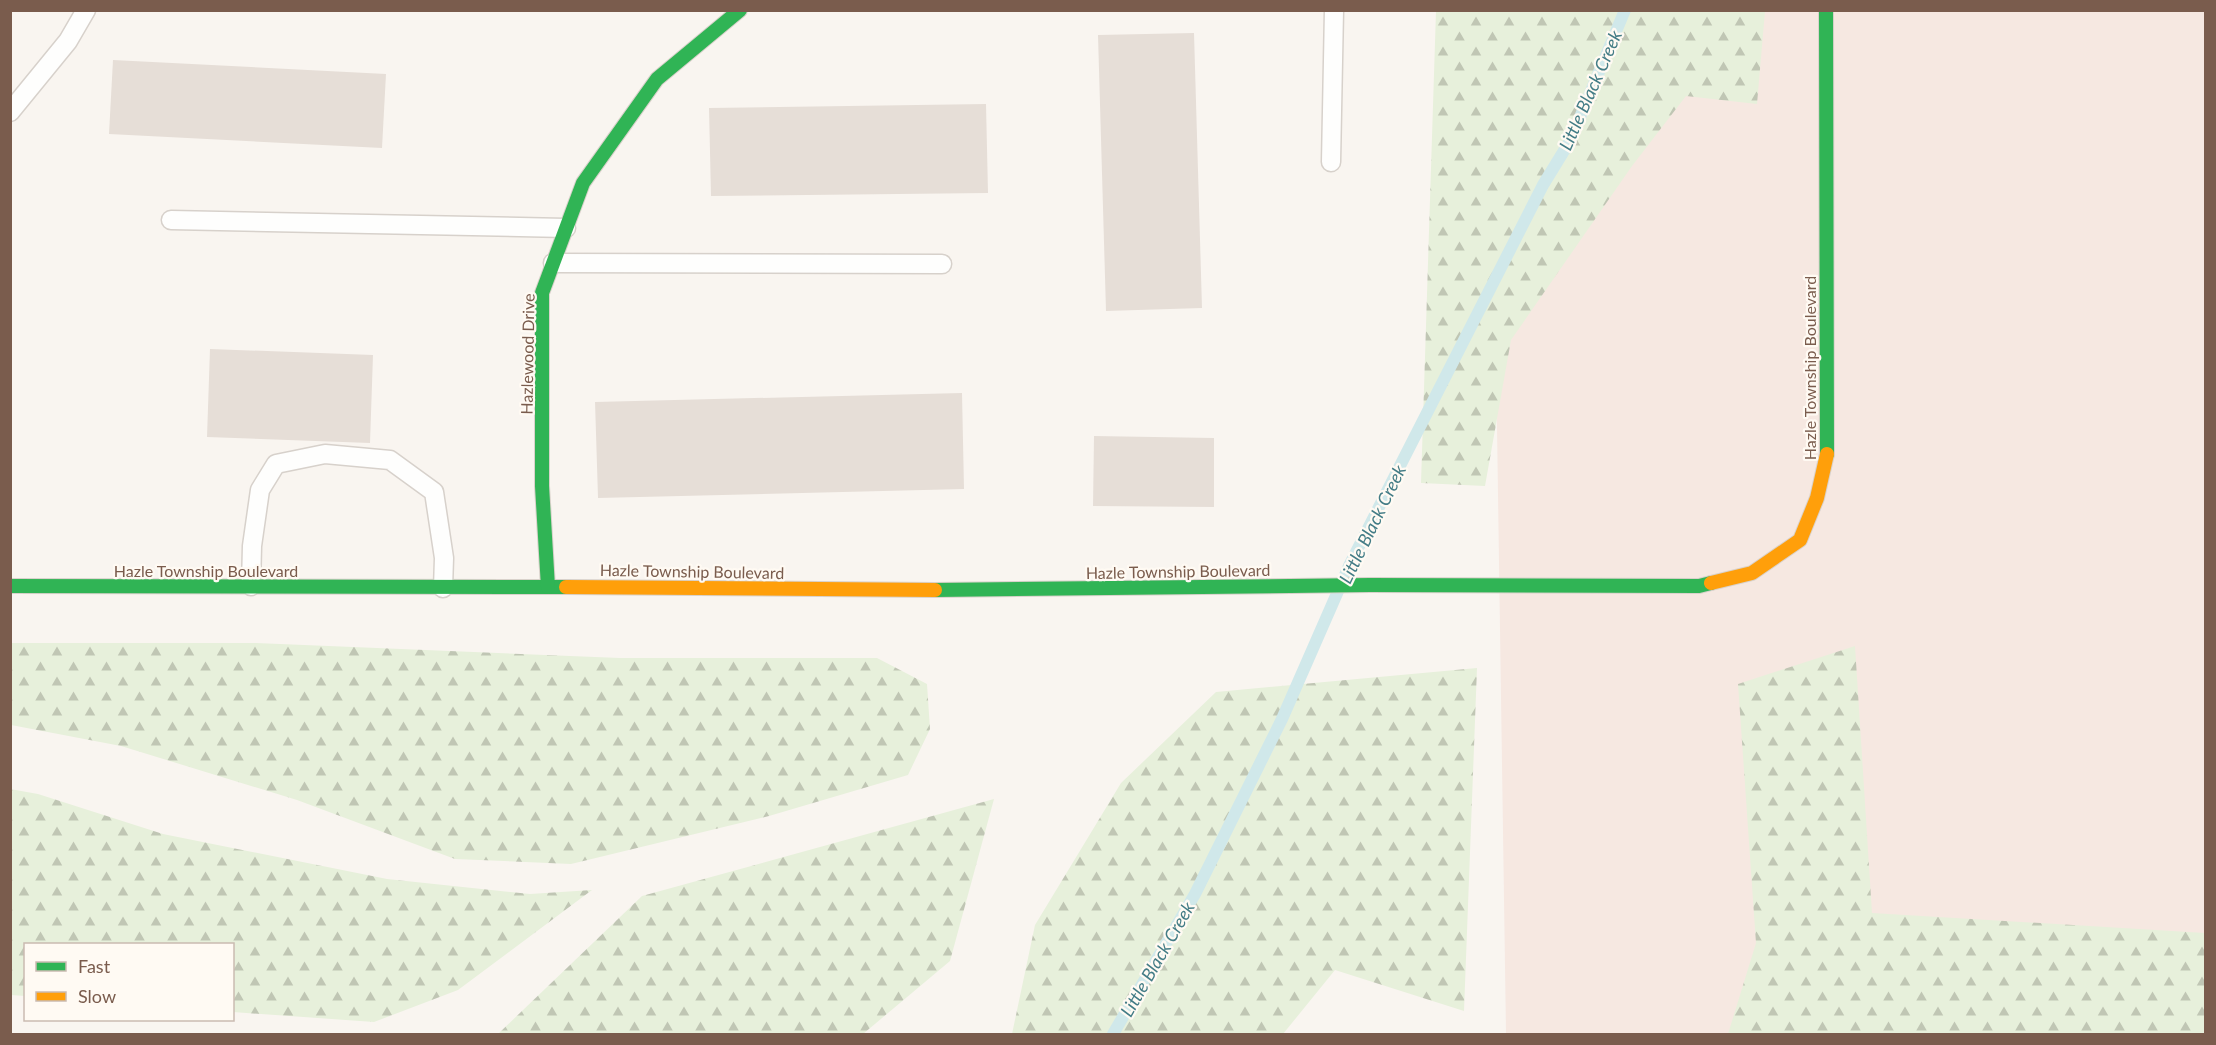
<svg xmlns="http://www.w3.org/2000/svg" width="2216" height="1045" font-family="Lato,sans-serif">
<style>
.commercial{fill:#f6e8e1}
.forest{fill:url(#forest-firs)}
.lines{fill:none;stroke-linecap:round;stroke-linejoin:round}
.stream{stroke:#d0e8ea;stroke-width:12}
.building{fill:#e6ded7}
.lane-casing{stroke:#d7d1cb;stroke-width:21}
.fast-casing{stroke:#d9d2cb;stroke-width:16}
.slow-casing{stroke:#d9d2cb;stroke-width:16}
.lane{stroke:#fefefd;stroke-width:18}
.fast{stroke:#30b455;stroke-width:14}
.slow{stroke:#ff9f0a;stroke-width:14}
.labels{text-anchor:middle;dominant-baseline:central;stroke-width:4.5;stroke-linejoin:round;paint-order:stroke}
.street-label{font-size:16px;fill:#7a5c4d;stroke:#fffaf3}
.water-label{font-size:18px;font-style:italic;fill:#437c86;stroke:#fffaf3}
</style>
<defs>
<pattern id="forest-firs" width="22" height="20" patternUnits="userSpaceOnUse" patternTransform="scale(1.5)"><rect width="22" height="20" fill="#e7f0db"/><path d="M5 1l3.5 6h-7zM16 11l3.5 6h-7z" fill="#c0c6b4"/></pattern>
</defs>
<rect width="100%" height="100%" fill="#f9f5f0"/>
<polygon class="commercial" points="1511,11 2205,11 2205,1034 1506,1034 1492,90"/>
<g class="forest">
<polygon points="1436,11 1765,11 1757,104 1686,96 1632,166 1511,340 1485,486 1421,483"/>
<polygon points="11,643 256,643 620,658 877,658 927,684 930,729 908,775 769,816 571,864 455,859 297,800 121,746 11,725"/>
<polygon points="1855,646 1872,913 2205,933 2205,1034 1728,1034 1756,943 1738,684"/>
<polygon points="1477,668 1464,1011 1335,970 1283,1034 1012,1034 1035,925 1121,783 1216,692"/>
<polygon points="10,789 38,794 163,834 387,879 530,894 592,890 458,990 374,1022 233,1012 232,944 26,944 25,996 11,995"/>
<polygon points="994,799 950,961 863,1034 498,1034 642,896"/>
</g>
<g class="lines">
<polyline class="stream" points="1113,1034 1195,894 1282,719 1349,566 1543,185 1570,141 1625,10"/>
</g>
<g class="building">
<polygon points="1194,33 1202,308 1106,311 1098,35"/>
<polygon points="113,60 386,74 382,148 109,134"/>
<polygon points="986,104 988,193 711,196 709,108"/>
<polygon points="210,349 373,355 370,443 207,437"/>
<polygon points="962,393 964,489 598,498 595,402"/>
<polygon points="1094,436 1214,438 1214,507 1093,506"/>
</g>
<g class="lines">
<defs>
<g id="lane">
<polyline points="10,112 68,41 86,10"/>
<polyline points="1331,162 1334,10"/>
<polyline points="171,220 566,228"/>
<polyline points="553,263 942,264"/>
<polyline points="251,586 252,546 260,490 276,464 325,454 390,460 434,492 444,558 443,588"/>
</g>
<g id="fast">
<polyline points="1826,10 1827,454"/>
<polyline points="10,586 566,587"/>
<polyline points="548,587 542,486 542,293 583,183 657,79 740,10"/>
<polyline points="935,590 1370,585 1699,586 1711,583"/>
</g>
<g id="slow">
<polyline points="1711,583 1752,573 1800,540 1817,498 1827,454"/>
<polyline points="566,587 935,590"/>
</g>
</defs>
<use href="#lane" class="lane-casing"/>
<use href="#fast" class="fast-casing"/>
<use href="#slow" class="slow-casing"/>
<use href="#lane" class="lane"/>
<use href="#fast" class="fast"/>
<use href="#slow" class="slow"/>
</g>
<g class="labels">
<g class="street-label">
<text transform="translate(527 354) rotate(-89)">Hazlewood Drive</text>
<text transform="translate(1809 368) rotate(-90)">Hazle Township Boulevard</text>
<text x="206" y="570">Hazle Township Boulevard</text>
<text transform="translate(692 571) rotate(1)">Hazle Township Boulevard</text>
<text transform="translate(1178 571) rotate(-1)">Hazle Township Boulevard</text>
</g>
<g class="water-label">
<text transform="translate(1590 90) rotate(-66)">Little Black Creek</text>
<text transform="translate(1372 524) rotate(-64)">Little Black Creek</text>
<text transform="translate(1157 959) rotate(-60)">Little Black Creek</text>
</g>
</g>
<rect width="2216" height="1045" fill="none" stroke="#7a5c4d" stroke-width="24"/>
<rect x="24" y="943" width="210" height="78" fill="#fffaf3" stroke="#cabbb1" stroke-width="1.5"/>
<rect x="36" y="962" width="30" height="9" fill="#30b455" stroke="#cabbb1" stroke-width="1.5"/>
<text x="78" y="973" font-size="18" fill="#7a5c4d">Fast</text>
<rect x="36" y="992" width="30" height="9" fill="#ff9f0a" stroke="#cabbb1" stroke-width="1.5"/>
<text x="78" y="1003" font-size="18" fill="#7a5c4d">Slow</text>
</svg>
